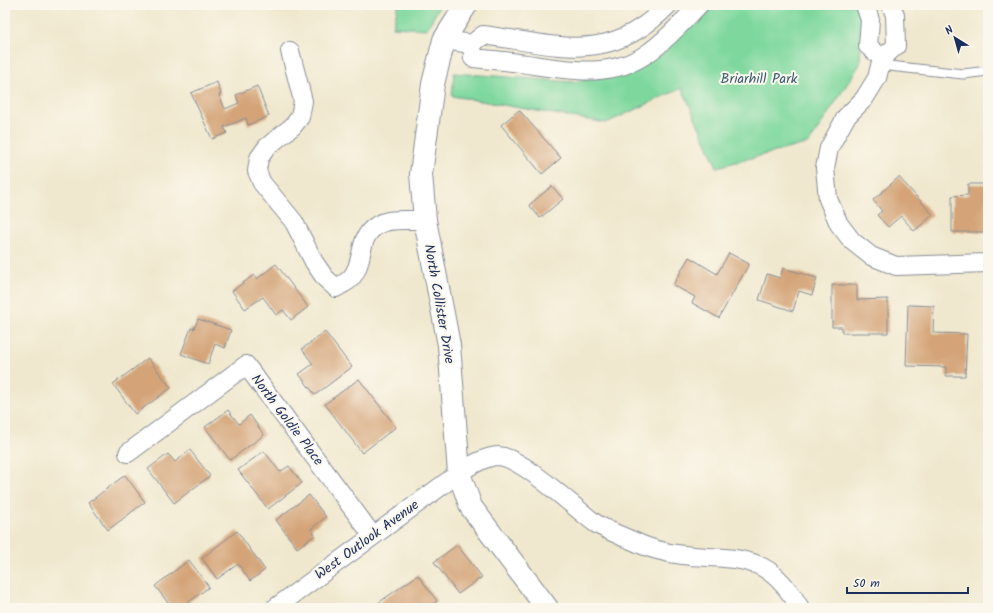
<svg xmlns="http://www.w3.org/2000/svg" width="993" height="613" font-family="Kalam,sans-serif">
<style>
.green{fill:#7ed89d;stroke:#4c847e}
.building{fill:#d4a478}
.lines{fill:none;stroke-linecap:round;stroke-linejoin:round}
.service-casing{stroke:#868c96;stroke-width:11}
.minor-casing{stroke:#868c96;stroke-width:20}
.tertiary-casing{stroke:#868c96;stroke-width:24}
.service{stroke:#fff;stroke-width:9}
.minor{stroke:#fff;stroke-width:18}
.tertiary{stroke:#fff;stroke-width:22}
.labels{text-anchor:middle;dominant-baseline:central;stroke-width:4;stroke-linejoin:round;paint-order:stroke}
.park-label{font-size:14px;fill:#34596e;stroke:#fbf7ec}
.street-label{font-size:14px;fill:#1b2f5e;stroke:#fbf7ec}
</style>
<rect width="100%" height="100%" fill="#fbf7ec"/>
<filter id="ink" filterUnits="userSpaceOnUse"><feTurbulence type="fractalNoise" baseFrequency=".025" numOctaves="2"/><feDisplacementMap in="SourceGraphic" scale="8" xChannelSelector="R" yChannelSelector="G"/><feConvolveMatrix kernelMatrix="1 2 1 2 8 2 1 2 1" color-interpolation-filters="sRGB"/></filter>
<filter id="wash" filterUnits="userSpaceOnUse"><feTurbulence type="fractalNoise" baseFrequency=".012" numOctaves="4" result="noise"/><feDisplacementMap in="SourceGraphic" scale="16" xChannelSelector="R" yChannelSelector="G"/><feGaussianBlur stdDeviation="0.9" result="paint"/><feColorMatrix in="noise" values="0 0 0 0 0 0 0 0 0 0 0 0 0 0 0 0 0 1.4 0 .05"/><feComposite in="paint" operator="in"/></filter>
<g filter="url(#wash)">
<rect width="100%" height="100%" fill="#f0e8ce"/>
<g class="green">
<polygon points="398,5 440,5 427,29 393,27"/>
<polygon points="709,5 855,5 861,19 860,64 809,143 717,167 682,88 606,123 452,96 454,73 574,82 624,73 663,53"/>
</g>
<g id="blocks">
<g class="building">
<polygon points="217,82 221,94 219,95 225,109 239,103 236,95 257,86 269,116 248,125 246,118 224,127 227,133 212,139 191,93"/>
<polygon points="519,110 561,158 542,174 501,125"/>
<polygon points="899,177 933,215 914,231 901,216 888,227 877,215 882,211 873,200"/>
<polygon points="968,184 987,184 988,232 952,232 952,196 968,195"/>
<polygon points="552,186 563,199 540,218 529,205"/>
<polygon points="729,253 749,264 719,318 692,303 695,297 673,285 689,257 717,274"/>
<polygon points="276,264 308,307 291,320 283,310 276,315 263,297 245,309 232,291 254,275 257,279"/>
<polygon points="783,268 817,278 812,295 799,291 793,311 759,300 767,274 780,278"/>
<polygon points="832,285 857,285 857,300 888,299 888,333 842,333 842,327 832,327"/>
<polygon points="908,305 934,306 933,333 967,334 965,376 946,376 946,367 906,366"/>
<polygon points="198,319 231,330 225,348 215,344 208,364 181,354 191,328 194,329"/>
<polygon points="325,332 352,367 315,395 299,374 313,364 302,349"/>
<polygon points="148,358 171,388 135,414 113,384"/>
<polygon points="359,379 396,427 362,453 325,404"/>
<polygon points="228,410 239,424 250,415 264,435 230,460 205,427"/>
<polygon points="190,450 210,476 174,503 148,469 168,454 175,462"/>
<polygon points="264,451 280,472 289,466 302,483 268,509 238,470"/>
<polygon points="125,475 145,502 108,530 88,503"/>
<polygon points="309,495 326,517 311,529 315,535 297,548 276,520"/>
<polygon points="237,531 265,570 250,581 238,564 217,579 202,558"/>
<polygon points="457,545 482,577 458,594 434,562"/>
<polygon points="189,560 209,587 181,608 172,608 155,586"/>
<polygon points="418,575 437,601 427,608 371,608"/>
</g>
</g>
</g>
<g filter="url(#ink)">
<use href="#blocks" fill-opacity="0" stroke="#868c96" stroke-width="1"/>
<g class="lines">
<defs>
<polyline id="service" points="880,65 963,74 988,71"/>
<g id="minor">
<polyline points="865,5 870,20 868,46 882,58 896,46 895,15 891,5"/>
<path d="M444,40L472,44L483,35C558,45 609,66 668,5"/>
<path d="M472,44L473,58C491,60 509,61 527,64C568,70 612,79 648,53C667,40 682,22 699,5"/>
<path d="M290,51L303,101L300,117L293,126L267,147L259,158L257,171L262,183L294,222L314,262L325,278L336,288C340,285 348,282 351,278C365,263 357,238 376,226C388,217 411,221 425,220"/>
<polyline points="882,58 877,78 864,99 846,117 829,148 825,168 828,199 839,224 852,241 871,256 896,266 988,263"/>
<polyline points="128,453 246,365 373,536"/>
<path d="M275,608L459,473C469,466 487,456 498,456C522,457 574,508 595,523C606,530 619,535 631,540C647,548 665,553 683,555C711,559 744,554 769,571C782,581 792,594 800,608"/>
</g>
<polyline id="tertiary" points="466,5 444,40 433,84 421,174 425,220 449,345 459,473 471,507 547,608"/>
</defs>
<use href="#service" class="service-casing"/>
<use href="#minor" class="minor-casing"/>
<use href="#tertiary" class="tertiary-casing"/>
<use href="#service" class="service"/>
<use href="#minor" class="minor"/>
<use href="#tertiary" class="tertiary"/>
</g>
</g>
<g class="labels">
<g class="park-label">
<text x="759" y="79">Briarhill Park</text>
</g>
<g class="street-label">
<text transform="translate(439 304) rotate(80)">North Collister Drive</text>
<text transform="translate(287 420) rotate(53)">North Goldie Place</text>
<text transform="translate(367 540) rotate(-36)">West Outlook Avenue</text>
</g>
</g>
<rect width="993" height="613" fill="none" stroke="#fbf7ec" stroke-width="20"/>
<g transform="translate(955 38) rotate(323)" stroke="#fbf7ec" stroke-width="3" paint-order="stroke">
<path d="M0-3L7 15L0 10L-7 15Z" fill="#1b2f5e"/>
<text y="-6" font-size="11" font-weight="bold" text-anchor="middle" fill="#1b2f5e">N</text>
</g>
<path d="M847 587v6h121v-6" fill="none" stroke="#1b2f5e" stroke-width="2"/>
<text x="853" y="587" font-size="12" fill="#1b2f5e" stroke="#fbf7ec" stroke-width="3" paint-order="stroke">50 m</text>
</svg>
